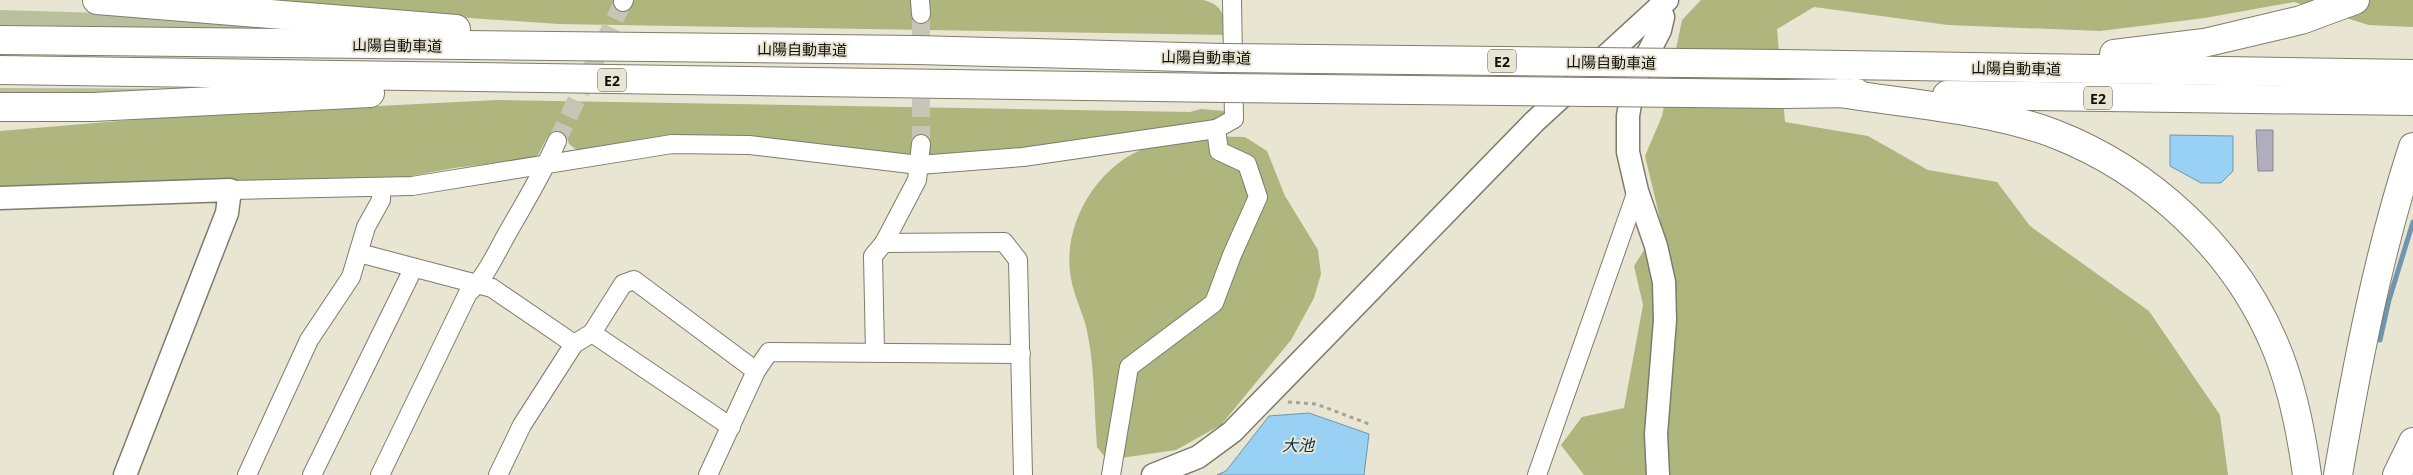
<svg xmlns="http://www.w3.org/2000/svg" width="2413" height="475" font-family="'Open Sans','Noto Sans JP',sans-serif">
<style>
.green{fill:#babf9d}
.forest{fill:#aeb57d}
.water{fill:#98d1f3;stroke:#6f96ac}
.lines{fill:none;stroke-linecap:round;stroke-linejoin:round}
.stream{stroke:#6f96ac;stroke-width:5}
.building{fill:#b0aebe;stroke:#888595}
.minor-tunnel{stroke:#c7c5b5;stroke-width:18;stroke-dasharray:18 9;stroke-linecap:butt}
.minor-casing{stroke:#7f7c6c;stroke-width:20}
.tertiary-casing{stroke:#7f7c6c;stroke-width:25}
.motorway-casing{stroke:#7f7c6c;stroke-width:30}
.path{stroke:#a6a395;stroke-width:3;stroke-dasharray:4 4;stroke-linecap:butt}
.minor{stroke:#fff;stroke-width:18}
.tertiary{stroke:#fff;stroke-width:22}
.motorway{stroke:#fff;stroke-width:28}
.motorway-bridge-casing{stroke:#7f7c6c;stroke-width:30;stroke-linecap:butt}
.motorway-bridge{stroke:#fff;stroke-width:28}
.labels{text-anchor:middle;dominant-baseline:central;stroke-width:4;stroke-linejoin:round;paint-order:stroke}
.shield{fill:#e8e5d3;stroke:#504e45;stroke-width:1}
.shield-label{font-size:14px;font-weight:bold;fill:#0f0e08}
.street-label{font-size:15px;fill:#0f0e08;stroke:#e8e5d3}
.water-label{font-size:16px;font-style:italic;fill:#02334a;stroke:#e8e5d3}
</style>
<rect width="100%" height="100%" fill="#e8e5d3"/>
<g class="green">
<polygon points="0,10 102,13 350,31 0,25"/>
<polygon points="0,88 250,89 0,97"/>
</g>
<g class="forest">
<path d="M251,0H912L927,4L930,0H1203C1224,5 1224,17 1227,35L559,24L411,14Z"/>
<polygon points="1701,0 2413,0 2413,27 2369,25 2294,2 2205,18 2100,31 1948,25 1814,7 1777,29 1785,122 1868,136 1928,170 1997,182 2030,226 2149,311 2220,415 2228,475 1584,475 1561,445 1582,417 1624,408 1643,305 1634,266 1661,223 1645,156 1662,116 1682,20"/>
<polygon points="497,100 1190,112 1201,109 1225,111 1222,120 1002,153 932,157 928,152 913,153 908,156 842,148 581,153 569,144 567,137 548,136 538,155 527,159 454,168 395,179 0,188 0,131 179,116"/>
<path d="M1196,136L1245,137L1267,151L1285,196L1318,250L1321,274L1314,298L1291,340L1221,425L1176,450L1114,459L1104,456L1097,447C1094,410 1095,372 1088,336C1085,316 1074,298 1071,278C1061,225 1097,165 1148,147C1163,142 1180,140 1196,136Z"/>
</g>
<g class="water">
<polygon points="2170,135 2233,136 2233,171 2221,183 2201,183 2170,166"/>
<polygon points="1309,413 1369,434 1364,475 1217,475 1226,471 1269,416"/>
</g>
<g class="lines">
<polyline class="stream" points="2380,340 2389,300 2413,222"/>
</g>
<polygon class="building" points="2256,130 2273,130 2273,171 2258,171"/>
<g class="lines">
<g class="minor-tunnel">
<polyline points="557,141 623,2"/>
<polyline points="921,144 921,14"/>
</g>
<defs>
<g id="minor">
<polyline points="920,0 921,14"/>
<polyline points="623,2 624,0"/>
<polyline points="230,190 412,186 672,144 749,145 919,165 1023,157 1216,129 1234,119 1232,0"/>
<polyline points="884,243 917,180 921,144"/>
<polyline points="359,253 492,288 574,344"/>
<polyline points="592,333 623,284 634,280 756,371"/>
<polyline points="875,352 873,256 884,243 1004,242 1018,260 1023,475"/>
<polyline points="247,475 309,340 351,277 366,227 381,200 381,187"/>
<polyline points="312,475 413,269"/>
<path d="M380,475L468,293C486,277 496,253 508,232C525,202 543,173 557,141"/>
<polyline points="498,475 522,425 574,344 592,333 731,427"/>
<polyline points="708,475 756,371 769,352 1021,354"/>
<polyline points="1111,475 1129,367 1214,303 1232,255 1258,197 1247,164 1219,151 1216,129"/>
<polyline points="1537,475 1637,191"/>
</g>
<g id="tertiary">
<polyline points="0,198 230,190 227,213 125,475"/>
<polyline points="1153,475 1198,457 1232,432 1534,122 1667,0"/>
<polyline points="1658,475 1656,434 1665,320 1664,282 1656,246 1637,191 1628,152 1628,116 1632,92 1639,71 1660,30 1663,17 1659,7"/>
</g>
<g id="motorway">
<polyline points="97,0 456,29"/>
<polyline points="0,40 917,50 1222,58"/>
<polyline points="2114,54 2204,43 2301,20 2355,0"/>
<polyline points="1782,64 2413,74"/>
<polyline points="0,70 1224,88"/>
<path d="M1840,93C1908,104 1990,109 2055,134C2150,171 2234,249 2274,343C2292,385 2301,430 2307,475"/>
<polyline points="1783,94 1857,93"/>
<polyline points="1947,95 2413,101"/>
<polyline points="0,107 93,107 370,93"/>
<path d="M2338,475C2357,365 2378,254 2413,147"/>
<polyline points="2397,475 2413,442"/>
</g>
</defs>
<use href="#minor" class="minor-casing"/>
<use href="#tertiary" class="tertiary-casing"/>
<use href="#motorway" class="motorway-casing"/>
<polyline class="path" points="1288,402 1316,404 1369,424"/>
<use href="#minor" class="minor"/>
<use href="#tertiary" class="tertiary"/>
<use href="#motorway" class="motorway"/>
<defs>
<g id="motorway-bridge">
<polyline points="1222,58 1782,64"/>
<polyline points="1224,88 1783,94"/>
</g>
</defs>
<use href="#motorway-bridge" class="motorway-bridge-casing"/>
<use href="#motorway-bridge" class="motorway-bridge"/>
</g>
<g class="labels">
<g class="shield">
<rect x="1488" y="49.5" width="28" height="23" rx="4"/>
<rect x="598" y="68.5" width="28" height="23" rx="4"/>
<rect x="2084" y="86.5" width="28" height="23" rx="4"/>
</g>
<g class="shield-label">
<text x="1502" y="61">E2</text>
<text x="612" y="80">E2</text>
<text x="2098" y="98">E2</text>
</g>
<g class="street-label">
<text transform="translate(397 45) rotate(1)">山陽自動車道</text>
<text transform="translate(802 49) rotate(1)">山陽自動車道</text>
<text transform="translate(1206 57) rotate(1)">山陽自動車道</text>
<text transform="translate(1611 62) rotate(1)">山陽自動車道</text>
<text transform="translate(2016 68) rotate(1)">山陽自動車道</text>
</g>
<g class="water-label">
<text x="1298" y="445">大池</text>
</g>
</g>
</svg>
